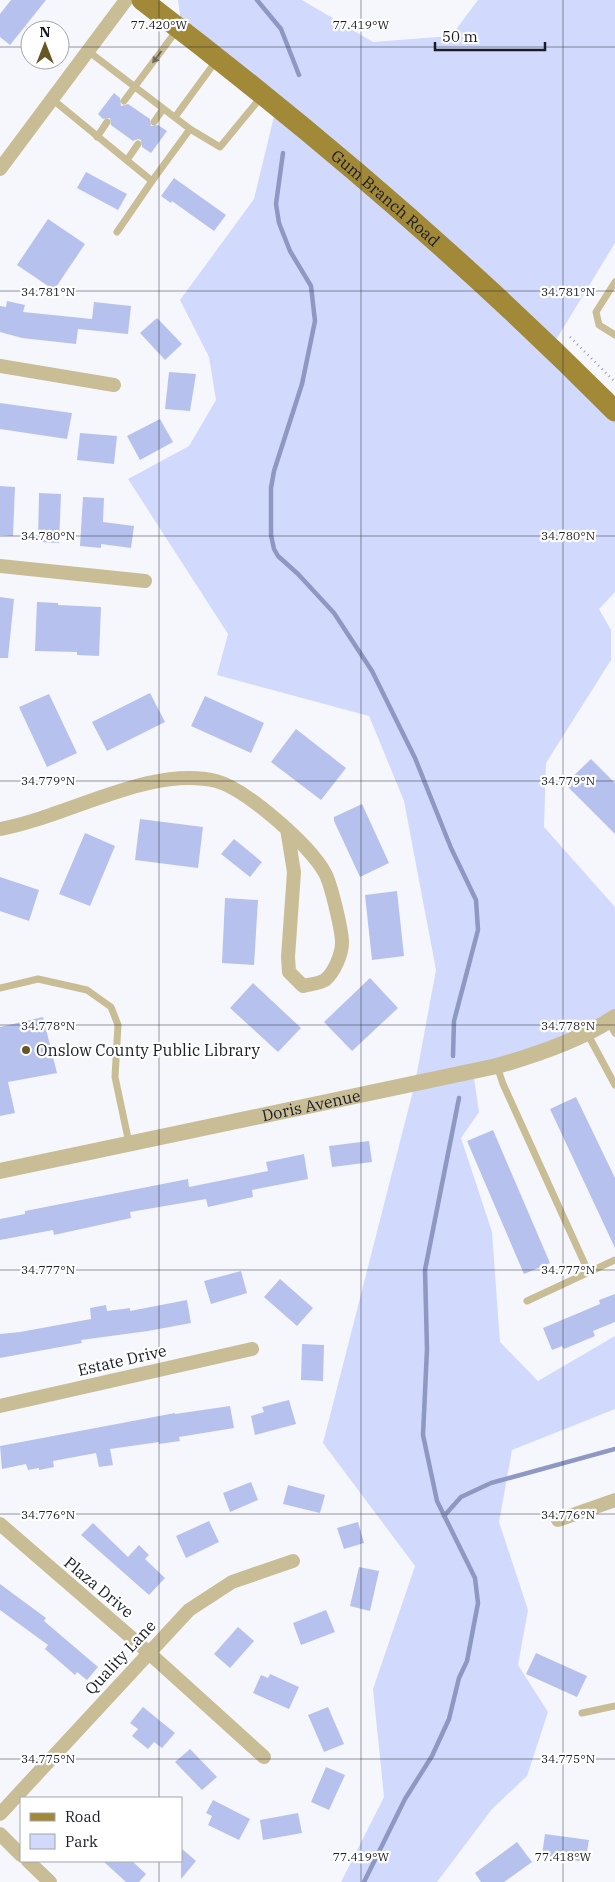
<svg xmlns="http://www.w3.org/2000/svg" width="615" height="1882" font-family="'IBM Plex Serif',serif">
<style>
.green{fill:#d1dafc}
.lines{fill:none;stroke-linecap:round;stroke-linejoin:round}
.stream{stroke:#8e98c2;stroke-width:4.5}
.building{fill:#b6c2ed}
.path{stroke:#a0a2aa;stroke-width:2.5;stroke-dasharray:1 4;stroke-linecap:butt}
.service{stroke:#c9bd95;stroke-width:7}
.minor{stroke:#c9bd95;stroke-width:14}
.tertiary{stroke:#c9bd95;stroke-width:16}
.primary{stroke:#a18938;stroke-width:21}
.oneway{fill:#726d5e}
.ticks{fill:none;stroke:#1a1d27;stroke-width:1;stroke-opacity:0.45}
.poi-dot{fill:#665724;stroke:#fff;stroke-width:2}
.labels{text-anchor:middle;dominant-baseline:central;stroke-width:4.5;stroke-linejoin:round;paint-order:stroke}
.street-label{font-size:16px;fill:#1a1d27;stroke:#fff}
.poi-label{font-size:16px;fill:#1a1d27;stroke:#fff;text-anchor:start}
.ticks-label{font-size:12px;text-anchor:middle;fill:#1a1d27;stroke:#fff;stroke-width:4.5;stroke-linejoin:round;paint-order:stroke}
</style>
<rect width="100%" height="100%" fill="#f6f7fd"/>
<polygon class="green" points="178,0 302,0 373,42 451,36 478,0 615,0 615,243 551,348 615,412 615,592 599,609 611,630 611,660 546,763 544,827 615,907 615,1017 473,1071 479,1112 461,1138 492,1232 500,1342 538,1381 615,1336 615,1409 512,1450 499,1522 528,1610 518,1665 548,1712 527,1776 492,1809 437,1882 341,1882 384,1797 373,1689 415,1566 323,1443 415,1083 436,970 404,801 369,716 217,675 228,634 128,479 189,446 216,400 209,357 180,300 254,199 276,108 182,30"/>
<g class="lines">
<g class="stream">
<polyline points="257,0 281,29 299,75"/>
<polyline points="283,153 276,204 279,223 290,251 311,286 315,321 302,384 274,471 271,488 271,535 274,549 278,556 298,574 334,613 372,671 415,758 451,848 476,900 478,930 454,1021 453,1056"/>
<polyline points="444,1516 461,1497 491,1483 615,1449"/>
<polyline points="364,1882 405,1799 432,1756 449,1719 459,1678 467,1661 478,1603 475,1578 437,1501 423,1435 427,1349 425,1270 459,1098"/>
</g>
</g>
<g class="building">
<polygon points="11,0 46,0 10,45 0,37 0,14"/>
<polygon points="114,93 120,98 121,106 128,104 150,119 151,126 158,125 167,131 151,153 142,147 141,140 138,139 133,141 111,125 110,118 103,119 98,114"/>
<polygon points="86,172 127,194 118,210 77,188"/>
<polygon points="174,178 226,215 214,231 172,201 171,203 161,196"/>
<polygon points="48,219 85,244 54,290 17,265"/>
<polygon points="7,301 25,305 23,312 92,319 94,302 131,306 128,334 78,329 76,344 22,338 0,332 0,306 6,307"/>
<polygon points="157,318 182,344 165,360 140,333"/>
<polygon points="169,372 196,374 190,411 165,409"/>
<polygon points="0,403 72,413 67,439 0,429"/>
<polygon points="160,419 173,442 140,460 127,436"/>
<polygon points="80,433 117,436 114,464 77,460"/>
<polygon points="0,486 15,487 13,536 0,535"/>
<polygon points="39,493 61,494 59,543 38,542"/>
<polygon points="83,497 104,498 103,522 134,526 131,548 101,544 101,548 80,546"/>
<polygon points="0,597 14,599 8,658 0,658"/>
<polygon points="37,602 58,603 58,605 101,607 99,656 77,655 77,652 35,651"/>
<polygon points="150,693 165,722 107,751 92,722"/>
<polygon points="49,694 77,753 47,767 19,707"/>
<polygon points="205,696 264,723 251,753 191,726"/>
<polygon points="296,729 346,768 321,800 271,762"/>
<polygon points="591,759 615,783 615,834 565,784"/>
<polygon points="362,804 389,863 360,877 334,821 334,817"/>
<polygon points="140,819 203,827 198,868 135,860"/>
<polygon points="85,833 115,846 90,906 59,894"/>
<polygon points="234,839 262,862 250,877 221,854"/>
<polygon points="0,877 39,890 29,921 0,911"/>
<polygon points="397,891 404,956 372,960 365,895"/>
<polygon points="225,898 258,900 254,965 222,963"/>
<polygon points="370,978 398,1008 352,1051 324,1022"/>
<polygon points="253,983 301,1028 278,1052 230,1008"/>
<polygon points="43,1017 57,1073 8,1082 15,1113 0,1116 0,1027"/>
<polygon points="576,1097 615,1178 615,1248 550,1109"/>
<polygon points="493,1130 550,1263 524,1274 467,1141"/>
<polygon points="369,1141 372,1162 332,1167 329,1146"/>
<polygon points="304,1154 308,1179 252,1190 253,1197 208,1207 206,1199 130,1212 131,1218 54,1235 53,1230 0,1240 0,1219 25,1214 25,1211 188,1179 189,1187 268,1171 266,1162"/>
<polygon points="241,1271 247,1293 211,1304 204,1281"/>
<polygon points="280,1279 313,1308 297,1326 264,1297"/>
<polygon points="615,1294 615,1322 593,1331 595,1336 564,1349 562,1346 552,1350 543,1328 600,1304 599,1300"/>
<polygon points="187,1300 191,1323 148,1331 81,1340 82,1343 0,1358 0,1334 20,1332 91,1319 90,1308 106,1305 107,1311 130,1308 130,1311"/>
<polygon points="302,1344 324,1345 323,1381 301,1380"/>
<polygon points="289,1400 296,1424 255,1435 251,1416 264,1412 262,1407"/>
<polygon points="230,1406 234,1428 179,1437 180,1441 159,1444 159,1442 110,1449 113,1465 99,1467 96,1453 53,1461 54,1467 39,1470 39,1468 28,1470 26,1464 2,1469 0,1446 175,1413 175,1414"/>
<polygon points="251,1482 258,1500 230,1512 223,1493"/>
<polygon points="288,1485 325,1495 320,1513 283,1504"/>
<polygon points="209,1521 219,1542 186,1558 176,1536"/>
<polygon points="358,1522 364,1543 344,1549 337,1528"/>
<polygon points="93,1523 128,1557 139,1545 149,1555 145,1559 165,1578 149,1595 81,1535"/>
<polygon points="359,1567 379,1571 370,1611 350,1606"/>
<polygon points="0,1584 46,1618 44,1621 98,1667 87,1680 77,1672 75,1675 45,1649 48,1645 0,1610"/>
<polygon points="326,1610 335,1632 301,1645 293,1623"/>
<polygon points="238,1627 254,1641 230,1668 214,1654"/>
<polygon points="536,1653 587,1676 577,1697 526,1674"/>
<polygon points="270,1674 299,1687 289,1709 253,1693 261,1675 268,1678"/>
<polygon points="143,1707 175,1733 162,1748 154,1742 148,1749 132,1736 138,1729 130,1723"/>
<polygon points="328,1707 344,1744 324,1752 308,1715"/>
<polygon points="190,1749 217,1777 202,1790 175,1762"/>
<polygon points="326,1767 345,1775 329,1810 311,1802"/>
<polygon points="213,1800 250,1819 239,1840 208,1825 212,1816 206,1813"/>
<polygon points="298,1813 302,1833 263,1840 260,1820"/>
<polygon points="545,1834 589,1840 585,1862 542,1855"/>
<polygon points="517,1842 532,1862 504,1882 481,1882 475,1873"/>
<polygon points="181,1848 196,1861 181,1879"/>
<polygon points="103,1861 132,1861 146,1874 139,1882 126,1882"/>
</g>
<g class="lines">
<polyline class="path" points="570,337 615,382"/>
<g class="service">
<polyline points="88,51 190,129 220,147 262,96"/>
<polyline points="52,99 152,181 190,129"/>
<polyline points="124,101 177,30"/>
<polyline points="175,117 216,61"/>
<polyline points="154,122 163,109"/>
<polyline points="97,137 107,122"/>
<polyline points="127,160 138,144"/>
<polyline points="117,232 152,181"/>
<polyline points="615,282 596,312 599,325 615,335"/>
<polyline points="0,988 38,979 87,990 111,1007 118,1025 115,1077 129,1143"/>
<polyline points="609,1022 615,1033"/>
<polyline points="587,1033 615,1085"/>
<polyline points="497,1066 503,1084 588,1271"/>
<polyline points="527,1301 615,1260"/>
<polyline points="582,1713 615,1706"/>
</g>
<g class="minor">
<polyline points="0,169 126,0"/>
<polyline points="0,366 114,385"/>
<polyline points="0,566 145,581"/>
<path d="M0,829C67,817 150,765 216,781C246,789 310,845 325,873C331,884 342,930 342,943C342,954 334,973 325,980C319,984 309,984 303,986L289,972L288,957L294,872L287,829"/>
<polyline points="0,1406 252,1349"/>
<polyline points="558,1520 615,1500"/>
<polyline points="0,1524 148,1652 264,1757"/>
<polyline points="0,1814 189,1610 232,1582 293,1561"/>
<polyline points="0,1834 21,1855"/>
<polyline points="28,1861 50,1882"/>
</g>
<path class="tertiary" id="s1" d="M0,1171L497,1066C536,1055 581,1040 615,1017"/>
<path class="primary" id="s2" d="M142,0C309,127 467,262 615,411"/>
</g>
<defs><path id="oneway-solid" d="M-6-.8H1V-3.2L6.5 0L1 3.2V.8H-6Z" transform="scale(1.25)"/></defs>
<use class="oneway" href="#oneway-solid" transform="translate(157 57) rotate(127)"/>
<path class="ticks" d="M159,0V1798M361,0V1882M563,0V1882M0,47H30M60,47H615M0,291H615M0,536H615M0,781H615M0,1025H615M0,1270H615M0,1514H615M0,1759H615M159,1861V1882"/>
<circle class="poi-dot" cx="26" cy="1050" r="5"/>
<g class="labels">
<g class="street-label">
<text stroke="none"><textPath href="#s2" startOffset="314">Gum Branch Road</textPath></text>
<text stroke="none"><textPath href="#s1" startOffset="318">Doris Avenue</textPath></text>
<text transform="translate(122 1360) rotate(-13)">Estate Drive</text>
<text transform="translate(99 1587) rotate(40)">Plaza Drive</text>
<text transform="translate(120 1657) rotate(-47)">Quality Lane</text>
</g>
<g class="poi-label">
<text x="36" y="1050">Onslow County Public Library</text>
</g>
</g>
<g class="ticks-label">
<text x="159" y="29">77.420°W</text>
<text x="361" y="29">77.419°W</text>
<text x="48" y="296">34.781°N</text>
<text x="568" y="296">34.781°N</text>
<text x="48" y="540">34.780°N</text>
<text x="568" y="540">34.780°N</text>
<text x="48" y="785">34.779°N</text>
<text x="568" y="785">34.779°N</text>
<text x="48" y="1030">34.778°N</text>
<text x="568" y="1030">34.778°N</text>
<text x="48" y="1274">34.777°N</text>
<text x="568" y="1274">34.777°N</text>
<text x="48" y="1519">34.776°N</text>
<text x="568" y="1519">34.776°N</text>
<text x="48" y="1763">34.775°N</text>
<text x="568" y="1763">34.775°N</text>
<text x="361" y="1861">77.419°W</text>
<text x="563" y="1861">77.418°W</text>
</g>
<rect x="20" y="1797" width="162" height="65" fill="#ffffff" stroke="#a3a5a9"/>
<rect x="30" y="1813" width="25" height="8" fill="#a18938" stroke="#a3a5a9"/>
<text x="65" y="1822" font-size="15" fill="#1a1d27">Road</text>
<rect x="30" y="1834" width="25" height="15" fill="#d1dafc" stroke="#a3a5a9"/>
<text x="65" y="1847" font-size="15" fill="#1a1d27">Park</text>
<g transform="translate(45 45)"><circle r="24" fill="#ffffff" stroke="#a3a5a9"/>
<path d="M0-4L9 19L0 12L-9 19Z" fill="#665724"/>
<text y="-8" font-size="14" font-weight="bold" text-anchor="middle" fill="#1a1d27">N</text>
</g>
<path d="M435 42v8h110v-8" fill="none" stroke="#1a1d27" stroke-width="2.5"/>
<text x="442" y="42" font-size="15" fill="#1a1d27" stroke="#ffffff" stroke-width="4" paint-order="stroke">50 m</text>
</svg>
